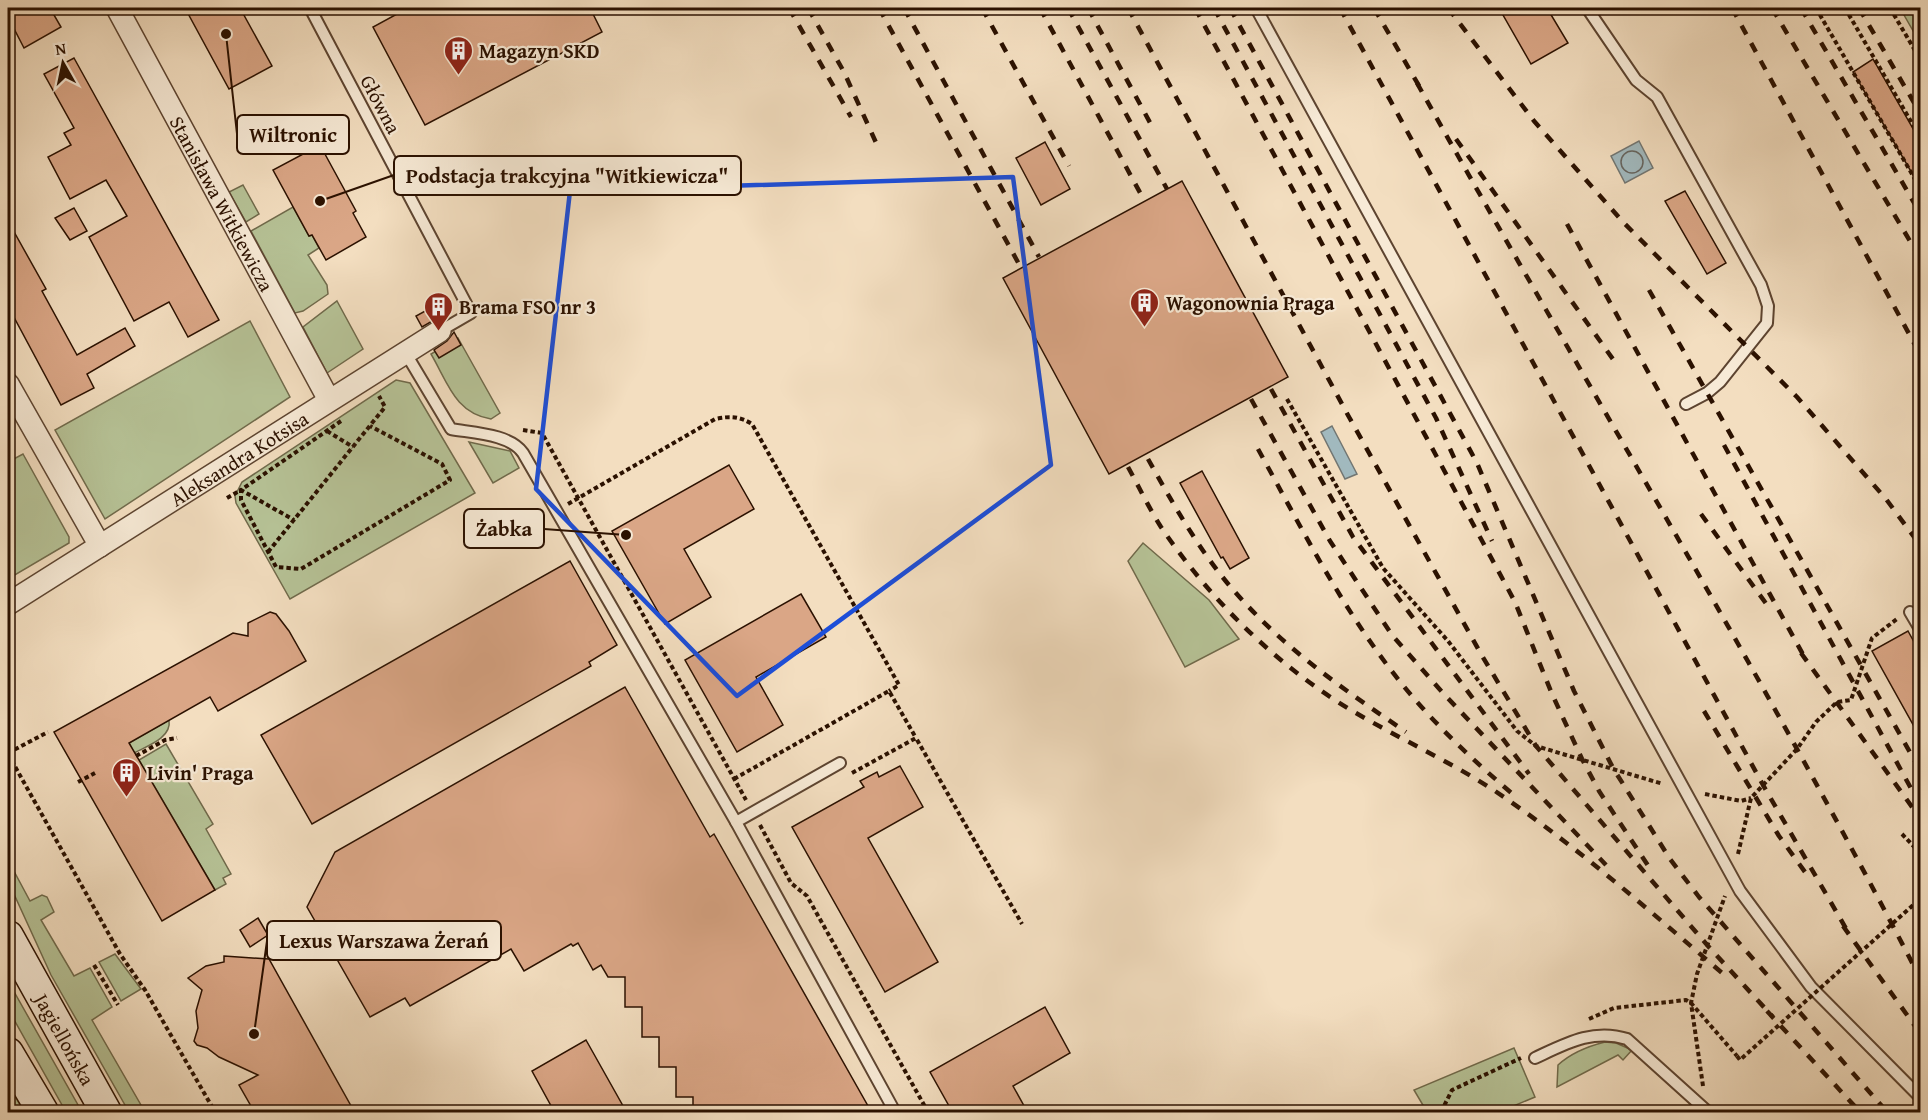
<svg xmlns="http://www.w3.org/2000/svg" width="1928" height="1120" font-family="'Gentium Book Plus',serif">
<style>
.green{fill:#b6c296;stroke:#706a4b;stroke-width:1.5}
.water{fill:#a1b9be;stroke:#727672;stroke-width:1.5}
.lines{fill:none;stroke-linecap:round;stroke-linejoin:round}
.shore{stroke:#66655f;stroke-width:1.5}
.building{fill:#daa686;stroke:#2b1100;stroke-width:1.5}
.lane-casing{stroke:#5d4430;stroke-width:14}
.street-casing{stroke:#5d4430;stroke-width:24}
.secondary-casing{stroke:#2b1100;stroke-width:33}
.path{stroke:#2b1100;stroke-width:4;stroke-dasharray:4.5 3;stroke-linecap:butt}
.lane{stroke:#f7ead6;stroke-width:10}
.street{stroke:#f7ead6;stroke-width:21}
.secondary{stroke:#f7ead6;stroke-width:30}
.rail{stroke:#2b1100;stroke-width:4.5;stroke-dasharray:10 10;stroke-linecap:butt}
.path-bridge{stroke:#2b1100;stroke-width:4;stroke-dasharray:4.5 3;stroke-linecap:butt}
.marked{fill:none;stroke:#1d4ed8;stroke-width:4.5;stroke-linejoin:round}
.labels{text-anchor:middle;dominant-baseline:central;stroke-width:4.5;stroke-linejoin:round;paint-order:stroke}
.poi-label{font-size:20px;font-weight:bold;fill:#2b1100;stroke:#f7ead6;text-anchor:start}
.street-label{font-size:20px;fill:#2b1100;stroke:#f7ead6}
.leader{fill:none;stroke:#2b1100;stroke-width:2}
.callout-dot{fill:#2b1100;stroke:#f7ead6;stroke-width:2}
.callout{fill:#f7ead6;stroke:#2b1100;stroke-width:2}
.callout-label{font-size:21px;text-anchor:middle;font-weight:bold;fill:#2b1100}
</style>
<rect width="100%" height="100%" fill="#f3dec0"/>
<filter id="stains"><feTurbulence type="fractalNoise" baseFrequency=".00333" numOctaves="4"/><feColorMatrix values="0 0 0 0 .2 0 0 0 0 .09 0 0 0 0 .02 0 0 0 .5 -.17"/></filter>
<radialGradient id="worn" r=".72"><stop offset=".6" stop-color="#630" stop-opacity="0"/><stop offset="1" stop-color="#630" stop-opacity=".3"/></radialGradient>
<g class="green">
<polygon points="1900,8 1920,8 1920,44 1920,43"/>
<polygon points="243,185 259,214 246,222 229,192"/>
<polygon points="293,207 309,236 312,235 319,248 308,255 327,285 328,294 303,311 295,313 251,231"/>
<polygon points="337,301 363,349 327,373 303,327"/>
<polygon points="250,321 290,397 105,519 55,430"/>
<path d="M458,338L500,413L491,419C455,413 448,383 431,354Z"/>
<polygon points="396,380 410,383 475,493 290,599 236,503 235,496 242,482"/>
<polygon points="469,442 510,451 519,468 493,483"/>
<polygon points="23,454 69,537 69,543 8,579 8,462"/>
<polygon points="1143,543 1209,600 1239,639 1185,667 1128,561"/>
<path d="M169,720C172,738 147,746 134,753L129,743Z"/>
<polygon points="166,744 213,824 206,829 231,874 223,878 226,884 215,890 139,760"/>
<polygon points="8,860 30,901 42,895 47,897 54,912 41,920 74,976 90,968 112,1007 92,1020 145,1112 129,1112 51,975 8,881"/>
<polygon points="115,954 141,989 121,1001 99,962"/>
<polygon points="8,981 82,1112 66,1112 8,1009"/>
<path d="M1605,1042L1616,1043L1632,1050L1623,1060L1618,1055L1557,1087L1558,1065C1571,1053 1589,1046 1605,1042Z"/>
<polygon points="1514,1048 1535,1097 1499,1112 1427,1112 1414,1090"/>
<polygon points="8,1084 24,1112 8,1112"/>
</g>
<g class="water">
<polygon points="1639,141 1653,168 1625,183 1611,156"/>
<polygon points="1332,426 1357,474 1345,479 1321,432"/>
</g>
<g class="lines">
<circle class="shore" cx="1632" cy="162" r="11"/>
</g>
<g class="building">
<polygon points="8,8 50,8 61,27 24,48 8,17"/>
<polygon points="185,8 240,8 272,66 229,89"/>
<polygon points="408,8 590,8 602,32 425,125 373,27"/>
<polygon points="1499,8 1547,8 1568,43 1531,64"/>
<polygon points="74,58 219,320 188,337 169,302 134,321 89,237 127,216 106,180 70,199 48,157 71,145 64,133 74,128 44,74"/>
<polygon points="1873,59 1920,141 1920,187 1853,72"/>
<polygon points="1045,142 1070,189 1041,205 1016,158"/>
<polygon points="320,145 356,211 353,213 366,237 326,260 312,235 309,236 273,170"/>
<polygon points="1182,181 1288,377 1109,474 1003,278"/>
<polygon points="1685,191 1726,263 1707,274 1665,201"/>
<polygon points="74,208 87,231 70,240 55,218"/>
<polygon points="8,221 46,289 42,291 77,355 125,328 135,346 87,374 94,388 61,405 8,306"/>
<polygon points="438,304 447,319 434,320 422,327 416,316"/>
<polygon points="454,332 461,345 439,358 434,350 447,341"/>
<polygon points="729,465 754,509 684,549 711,597 665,624 612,531"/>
<polygon points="1202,471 1249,558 1230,569 1223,557 1221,558 1180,483"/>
<polygon points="570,561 617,645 589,662 591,666 312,824 261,735"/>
<polygon points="801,594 826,637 756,677 783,725 737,752 685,660"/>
<polygon points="270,612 276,614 289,631 306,661 218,711 210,697 129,743 215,890 162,921 54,732 233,633 248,636 248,623"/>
<polygon points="1908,631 1920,653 1920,737 1872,651"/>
<polygon points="625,687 710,837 714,834 872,1113 693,1113 693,1097 676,1097 676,1067 659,1067 659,1037 642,1037 642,1007 625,1007 625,977 608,977 601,965 593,970 578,943 573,946 571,944 524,971 511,949 410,1006 405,998 370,1017 307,907 335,852"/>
<polygon points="900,766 923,807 868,838 938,962 885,992 792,827 864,787 860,781 877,772 879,777"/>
<polygon points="258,918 268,935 250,947 240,930"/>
<polygon points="224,956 269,959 355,1113 255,1113 239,1085 258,1075 219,1057 207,1048 197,1045 194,1041 198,1028 196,1011 202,990 188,978 206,966 224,962"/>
<polygon points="1045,1007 1070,1053 1013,1086 1028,1113 953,1113 930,1072"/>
<polygon points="586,1040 627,1113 555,1113 532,1071"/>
</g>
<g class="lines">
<defs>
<g id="lane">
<polyline points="310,8 471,313 440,331"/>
<polyline points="1256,8 1740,891 1811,987 1920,1097"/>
<polyline points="1587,8 1636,80 1657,97 1761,285 1768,306 1767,323 1720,382 1707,393 1686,404"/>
<path d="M405,352L451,429C473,433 510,434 523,453L736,822"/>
<polyline points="1910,612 1920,629"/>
<polyline points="840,763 736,822 895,1112"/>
<path d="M1535,1058C1565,1044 1593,1028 1627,1039L1708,1112"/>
</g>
<g id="street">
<path id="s1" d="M117,8L329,400"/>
<polyline points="8,384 100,546"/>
<path id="s2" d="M8,604L440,331"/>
</g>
<g id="secondary">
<path id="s3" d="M8,936L106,1112"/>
<polyline points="8,1053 43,1112"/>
</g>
</defs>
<use href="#lane" class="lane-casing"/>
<use href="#street" class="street-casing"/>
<use href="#secondary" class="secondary-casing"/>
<g class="path">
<polyline points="1816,8 1920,188"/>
<polyline points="1845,8 1920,137"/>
<polyline points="1890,8 1920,59"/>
<polyline points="8,354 13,363"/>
<polyline points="1287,399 1383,568 1448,641 1517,731 1536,746 1663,784"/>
<polyline points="341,421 241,490 241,500 276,567 301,569 450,480 442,464 370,426"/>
<polyline points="523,430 542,433 746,800"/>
<polyline points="327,431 353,447"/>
<polyline points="227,498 241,490 294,520"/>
<path d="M568,504L715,419C729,416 739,416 752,424L899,685L889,691"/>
<polyline points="268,552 385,407 379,396"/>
<polyline points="8,753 48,732"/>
<polyline points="8,754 120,954 145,990 215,1112"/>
<polyline points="136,756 165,740 177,738"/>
<polyline points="852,773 916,738 1022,924"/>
<polyline points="734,779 889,691 916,738"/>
<polyline points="78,782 95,773"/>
<polyline points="1705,794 1741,801 1751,798"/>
<polyline points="760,825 791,883 807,896 928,1112"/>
<polyline points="1902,834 1920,853"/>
<polyline points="1738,854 1751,798 1797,749 1816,722 1837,702 1851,700 1872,638 1897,619"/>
<polyline points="94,965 118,1005"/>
<polyline points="1589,1019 1614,1008 1686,1000 1691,1003 1737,1056"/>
<polyline points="1703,1086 1691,1003 1697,974 1725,896"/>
<polyline points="1441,1112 1452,1090 1521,1058"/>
</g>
<use href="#lane" class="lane"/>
<use href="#street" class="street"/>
<use href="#secondary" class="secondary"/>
<g class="rail">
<polyline points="789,8 851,117"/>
<polyline points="808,8 844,72 878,147"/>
<polyline points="879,8 1020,266"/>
<polyline points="904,8 1039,257"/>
<polyline points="982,8 1069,166"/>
<polyline points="1040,8 1144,200"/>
<polyline points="1068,8 1167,189"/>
<polyline points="1088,8 1154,130"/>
<polyline points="1128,8 1349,417 1481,654 1536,746 1708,946 1773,1017"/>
<polyline points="1195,8 1515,602 1552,694 1582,759 1599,791 1649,867"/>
<polyline points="1214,8 1436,418 1492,541"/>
<polyline points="1230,8 1477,463 1574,691 1613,768 1670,859 1699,897 1887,1112"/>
<polyline points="1340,8 1763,785 1848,932"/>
<polyline points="1374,8 1422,91"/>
<polyline points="1448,8 1534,121 1623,222 1797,397 1886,499 1920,545"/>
<polyline points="1732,8 1920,354"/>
<polyline points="1772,8 1920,258"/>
<polyline points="1801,8 1920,213"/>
<polyline points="1859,8 1920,113"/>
<path d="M1417,83C1584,382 1763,674 1920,978"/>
<polyline points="1456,139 1615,362"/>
<polyline points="1567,224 1806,660"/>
<polyline points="1649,290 1920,770"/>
<polyline points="1271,389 1353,537 1529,774"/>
<polyline points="1251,399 1330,541 1392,635 1442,692 1606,865"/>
<polyline points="1724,445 1920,805"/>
<path d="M1258,449C1306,536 1351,627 1418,703C1448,737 1481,767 1516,797"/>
<path d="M1148,459C1176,509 1205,561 1245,603C1292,654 1349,693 1406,732"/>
<path d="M1128,467C1139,487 1149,508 1161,527C1211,601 1279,668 1356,713C1402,740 1451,762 1495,791C1578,847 1652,913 1728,978"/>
<polyline points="1701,514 1770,609"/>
<polyline points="1801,653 1920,818"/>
<polyline points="1704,711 1779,836 1805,872"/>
<polyline points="1843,926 1920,1033"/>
<polyline points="1767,1011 1860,1112"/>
</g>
<polyline class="path-bridge" points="1737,1056 1740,1060 1920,899"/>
</g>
<path class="marked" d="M1013,177L1051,465L737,696L536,489L570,191Z"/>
<defs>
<symbol id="building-pin" viewBox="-11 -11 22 30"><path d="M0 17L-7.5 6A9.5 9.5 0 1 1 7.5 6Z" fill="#8f2418" stroke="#f7ead6"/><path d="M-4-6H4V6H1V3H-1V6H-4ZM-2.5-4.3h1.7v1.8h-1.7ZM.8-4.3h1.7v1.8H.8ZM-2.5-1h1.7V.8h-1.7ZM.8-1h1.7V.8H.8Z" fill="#fff"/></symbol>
</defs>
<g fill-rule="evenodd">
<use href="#building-pin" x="442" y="34" width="33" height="45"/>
<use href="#building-pin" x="1128" y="286" width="33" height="45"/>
<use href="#building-pin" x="422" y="290" width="33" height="45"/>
<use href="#building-pin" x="110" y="756" width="33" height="45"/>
</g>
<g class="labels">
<g class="poi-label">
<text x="479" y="50">Magazyn SKD</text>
<text x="1166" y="302">Wagonownia Praga</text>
<text x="459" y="306">Brama FSO nr 3</text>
<text x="147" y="772">Livin' Praga</text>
</g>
<g class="street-label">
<text transform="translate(381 104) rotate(62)">Główna</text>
<text stroke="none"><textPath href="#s1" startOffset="222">Stanisława Witkiewicza</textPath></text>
<text stroke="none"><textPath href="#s2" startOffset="273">Aleksandra Kotsisa</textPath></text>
<text stroke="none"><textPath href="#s3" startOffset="118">Jagiellońska</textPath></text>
</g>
</g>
<path class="leader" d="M226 34L237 134M320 201L394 175M626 535L544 529M254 1034L267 941"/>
<g class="callout-dot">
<circle cx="226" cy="34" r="6"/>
<circle cx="320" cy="201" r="6"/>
<circle cx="626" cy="535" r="6"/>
<circle cx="254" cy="1034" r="6"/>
</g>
<g class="callout">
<rect x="237" y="115" width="112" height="39" rx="6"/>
<rect x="394" y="156" width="347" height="39" rx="6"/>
<rect x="464" y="509" width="80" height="39" rx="6"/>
<rect x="267" y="921" width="234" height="39" rx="6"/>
</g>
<g class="callout-label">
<text x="293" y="142">Wiltronic</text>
<text x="567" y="183">Podstacja trakcyjna "Witkiewicza"</text>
<text x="504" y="536">Żabka</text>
<text x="384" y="948">Lexus Warszawa Żerań</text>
</g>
<rect width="1928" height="1120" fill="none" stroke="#f3dec0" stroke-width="30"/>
<rect x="9" y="9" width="1910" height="1102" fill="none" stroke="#2b1100" stroke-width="3"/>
<rect x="15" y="15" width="1898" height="1090" fill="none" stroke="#2b1100" stroke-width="1.5"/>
<g transform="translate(63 63) rotate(351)" stroke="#f7ead6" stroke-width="4.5" paint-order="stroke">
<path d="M0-4.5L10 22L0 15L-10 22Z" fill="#2b1100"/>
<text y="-9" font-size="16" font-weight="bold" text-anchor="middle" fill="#2b1100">N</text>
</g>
<rect width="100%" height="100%" filter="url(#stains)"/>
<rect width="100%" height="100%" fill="url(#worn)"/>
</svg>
